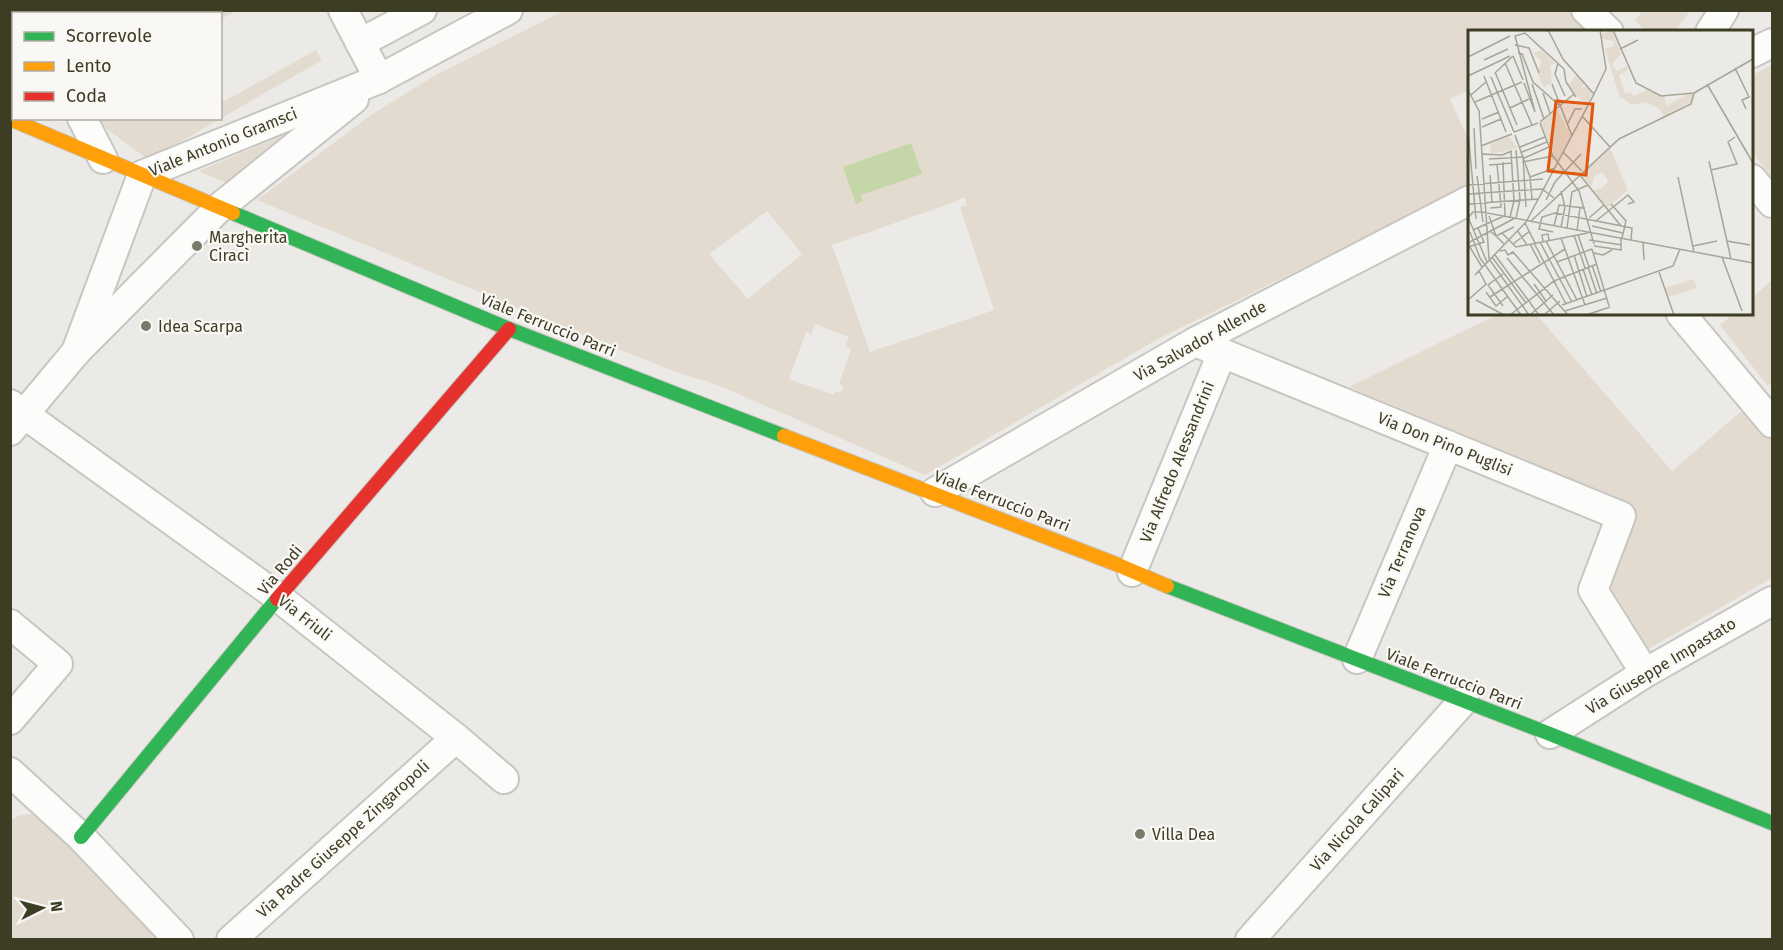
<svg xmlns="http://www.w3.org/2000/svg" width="1783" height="950" font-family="'Fira Sans',sans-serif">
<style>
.green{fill:#e3dbd0;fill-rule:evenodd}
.water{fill:#c5d7a8}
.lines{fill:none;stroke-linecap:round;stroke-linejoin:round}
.street-casing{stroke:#c7c6c2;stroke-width:32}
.fast-casing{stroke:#c6c6c0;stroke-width:16}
.slow-casing{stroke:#c6c6c0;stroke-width:16}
.jam-casing{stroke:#c6c6c0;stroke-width:16}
.street{stroke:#fcfcfb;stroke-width:28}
.fast{stroke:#30b455;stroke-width:14}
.slow{stroke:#ff9f0a;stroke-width:14}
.jam{stroke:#e5322d;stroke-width:14}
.poi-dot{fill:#7a7a68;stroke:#f9f8f4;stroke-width:2}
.labels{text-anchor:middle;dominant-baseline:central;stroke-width:4.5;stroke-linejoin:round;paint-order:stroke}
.street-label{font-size:16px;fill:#3d3d24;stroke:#f9f8f4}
.poi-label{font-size:16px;fill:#3d3d24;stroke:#f9f8f4;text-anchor:start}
.inset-road{fill:none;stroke:#a5a598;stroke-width:1.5}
.view{fill:#df580d;fill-opacity:0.15;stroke:#df580d;stroke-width:3}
.inset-edge{fill:none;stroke:#3d3d24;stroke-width:3}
</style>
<rect width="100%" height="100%" fill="#ebeae6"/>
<g class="green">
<path d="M1569,10L1589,28L1582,32H1470L1469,90L1450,99L1469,141V186L1156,340L925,475L715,384L679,373L588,337L257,200L374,113L434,76L563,11ZM962,198H965L967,205L960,207L994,310L870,352L832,245L952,203ZM767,211L802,254L748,299L709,254ZM815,324L849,337L845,346L851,349L839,384L844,386L841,393L836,391L834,395L789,379L806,332L811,334Z"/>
<polygon points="1643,10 1690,10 1690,11 1675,31 1647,32 1635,21"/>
<polygon points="61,11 237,11 221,19 220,14 62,14"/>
<polygon points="316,50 322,60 149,160 109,131 95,119 220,118 221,98 223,102"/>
<polygon points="1772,65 1772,177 1752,152 1752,75"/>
<polygon points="298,129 227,183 199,171"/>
<polygon points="1772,280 1772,382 1768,386 1720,325 1733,314 1752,314 1752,298"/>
<polygon points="1498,314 1536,314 1672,471 1745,408 1772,441 1772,578 1648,649 1607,581 1634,506 1349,387"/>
<polygon points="29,814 36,815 49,827 158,939 11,939 10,821 18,816"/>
</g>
<polygon class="water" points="911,143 922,174 861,195 863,201 856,204 843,167"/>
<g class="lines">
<defs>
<g id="street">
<polyline points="41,10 42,14"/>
<polyline points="343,10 379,79"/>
<polyline points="1586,10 1609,32"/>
<polyline points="1710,32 1724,10"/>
<polyline points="360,43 422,10"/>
<polyline points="1752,53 1772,43"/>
<polyline points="82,118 103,159"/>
<polyline points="1752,179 1772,203"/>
<polyline points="1681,314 1772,423"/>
<polyline points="1195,342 1621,516 1593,590 1645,673"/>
<polyline points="76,352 142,175 379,79 508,10"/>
<polyline points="10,404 278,597 456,738 504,779"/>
<polyline points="10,431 76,352 220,207 354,99"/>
<polyline points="935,492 1195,342 1470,200"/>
<polyline points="1132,572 1222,353"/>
<polyline points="10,624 58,664 10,720"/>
<polyline points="1357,659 1448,445"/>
<polyline points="1550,734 1645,673 1772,601"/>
<polyline points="10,772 81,837 179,940"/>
<polyline points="231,940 456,738"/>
<polyline points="1250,940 1464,700"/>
</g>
<g id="fast">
<polyline points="233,213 509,329 784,436"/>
<polyline points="1167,586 1550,734 1772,823"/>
<polyline points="81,837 277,599"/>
</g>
<g id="slow">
<polyline points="10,119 233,213"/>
<polyline points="784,436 1116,564 1167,586"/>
</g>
<polyline id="jam" points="277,599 509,329"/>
</defs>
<use href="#street" class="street-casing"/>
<use href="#fast" class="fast-casing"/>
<use href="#slow" class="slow-casing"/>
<use href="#jam" class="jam-casing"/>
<use href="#street" class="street"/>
<use href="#fast" class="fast"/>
<use href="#slow" class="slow"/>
<use href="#jam" class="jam"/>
</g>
<g class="poi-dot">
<circle cx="197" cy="246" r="6"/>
<circle cx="146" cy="326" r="6"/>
<circle cx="1140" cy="834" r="6"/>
</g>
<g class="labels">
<g class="street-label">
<text transform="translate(223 142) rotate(-22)">Viale Antonio Gramsci</text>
<text transform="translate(548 325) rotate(22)">Viale Ferruccio Parri</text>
<text transform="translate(1200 341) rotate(-29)">Via Salvador Allende</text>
<text transform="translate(1445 444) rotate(22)">Via Don Pino Puglisi</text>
<text transform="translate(1177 462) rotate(-68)">Via Alfredo Alessandrini</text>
<text transform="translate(1002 501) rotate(21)">Viale Ferruccio Parri</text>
<text transform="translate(1402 552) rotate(-67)">Via Terranova</text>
<text transform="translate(280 570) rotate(-50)">Via Rodi</text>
<text transform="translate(305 618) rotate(38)">Via Friuli</text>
<text transform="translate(1661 666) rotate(-31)">Via Giuseppe Impastato</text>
<text transform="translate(1454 679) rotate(21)">Viale Ferruccio Parri</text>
<text transform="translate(1357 820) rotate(-48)">Via Nicola Calipari</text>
<text transform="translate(343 839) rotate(-42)">Via Padre Giuseppe Zingaropoli</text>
</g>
<g class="poi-label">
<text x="209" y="237">Margherita<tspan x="209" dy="18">Ciracì</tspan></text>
<text x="158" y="326">Idea Scarpa</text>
<text x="1152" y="834">Villa Dea</text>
</g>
</g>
<g transform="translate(1468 30)">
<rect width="285" height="285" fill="#ebeae6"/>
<path d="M144,0L153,24L144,34L149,41L158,36L156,32L160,40L151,45L157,64L162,62L166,66L178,60L196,66L198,76L224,62L226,70L196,87L192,79L177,72L164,75L151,66L137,18L144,17L147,11L134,9V4ZM70,17L87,33L82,36L84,53L75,57L70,44L73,31L65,23L72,21ZM108,45L117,52L113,58L120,55L124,63L121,73L113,70L100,55ZM88,78L103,106L89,132L73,93ZM41,107L50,118L23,124L22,114ZM142,118L160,160L139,178L126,160L135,158L140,151L134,142L126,147L123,157L113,145ZM226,249L229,258L200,267L197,258Z" fill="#e3dbd0"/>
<path class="inset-road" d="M145,0L168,53L193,66L226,63M47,15L61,18L71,43M152,19L170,10M50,23L54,24L65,52L91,75M45,26L55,50M0,27L42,6M16,30L40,19M37,33L64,95M90,33L87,44L97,66M267,38L281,67L274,70L278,79M96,39L98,52L108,67M27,42L49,95M27,43L45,26M0,46L42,26M16,46L38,102M23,47L46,102M56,53L67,82M64,54L76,89M84,54L104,106M239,54L285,133M0,60L11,81M75,63L82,83M226,63L285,29M126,64L138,39L132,0M3,65L19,51M7,72L54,52M42,78L61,69M11,80L21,229M67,82L47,6L57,3L96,39M114,86L142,117M14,89L31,82M72,92L106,64M72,93L86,129M99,95L107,79H114M14,97L33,89M6,98L8,139M0,101L8,189M46,102L70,93M47,105L62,147L64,169M13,116L44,104M52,117L77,107M48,120L52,170L48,188M54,122L79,112M95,122L114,141M13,124L34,125L44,121M85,126L111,161L126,214M56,128L81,117M21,129L55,127L58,177M241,131L263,229M35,132L37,186M55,132L85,126M21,135L44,133M243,140L269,134L260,112L267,107M111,144L153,196L164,198L163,210M22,145L24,172M9,146L15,192M62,147L87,138M210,147L226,222M0,155L75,149M0,164L74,159L86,168M78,170L87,152L113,124M0,174L70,169M143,174L158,191L154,208M22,178L33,177L29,134M21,186L28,206L23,202M0,187L19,232M42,187L46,171L43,122M0,188L5,182H14L285,233M121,188L136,175M63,191L151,109L223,74L226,63M128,191L160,165L166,172L160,174M57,193L67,213M86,196L91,175L117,178M124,196L155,203M93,197L97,177L93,161M99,198L104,162L120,155M5,200L36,186M49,200L59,215M109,201L112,177M2,202L12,228L53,285M85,202L71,199L74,187L87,183L154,196M34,203L48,217L120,203M106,205L117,238M110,205L121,237M93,208L117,275M121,210L154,215M75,211L74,205L80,204L81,210M78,211L109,270M259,211L282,215M72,212L104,272M175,212L176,230M0,213L47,188M66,213L98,274M0,214L14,237M36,214L28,206L46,197M45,214L62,201M62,214L72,233M126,216L153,220V208M225,216L249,211M0,217L16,212L10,198M124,219L141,276M32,221L37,220L40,225L45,222L100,285M126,223L135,225L144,220M27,225L71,285M106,225L119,267M24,227L58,273M254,227L274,281M39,228L86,285M21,229L61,285M89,232L124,219M124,235L133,262M120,237L129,264M115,239L124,265M191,242L206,285M35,244L20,255L35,276M7,245L58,192L126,64L95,29L80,0M66,254L78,271M18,262L28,276L40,266M22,267L97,219M0,270L18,254L11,241M8,270L36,285M94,275L205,236L212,219M97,281L139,268M42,285L86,251L129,234M62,285L85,265M76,285L92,271M118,285L142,277"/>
<path class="view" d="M88,71L125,74L118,145L80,141Z"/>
<rect width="285" height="285" class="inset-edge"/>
</g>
<rect width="1783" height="950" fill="none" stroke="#3d3d24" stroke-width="24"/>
<rect x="12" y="12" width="210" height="108" fill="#f9f8f4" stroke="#aeada1" stroke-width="1.5"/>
<rect x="24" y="32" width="30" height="9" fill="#30b455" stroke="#aeada1" stroke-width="1.5"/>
<text x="66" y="42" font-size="18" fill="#3d3d24">Scorrevole</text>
<rect x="24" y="62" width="30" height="9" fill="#ff9f0a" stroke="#aeada1" stroke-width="1.5"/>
<text x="66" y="72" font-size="18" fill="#3d3d24">Lento</text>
<rect x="24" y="92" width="30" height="9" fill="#e5322d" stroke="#aeada1" stroke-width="1.5"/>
<text x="66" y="102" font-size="18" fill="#3d3d24">Coda</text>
<g transform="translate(42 908) rotate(84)" stroke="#f9f8f4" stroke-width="4.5" paint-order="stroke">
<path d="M0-4.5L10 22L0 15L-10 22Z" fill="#3d3d24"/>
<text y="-9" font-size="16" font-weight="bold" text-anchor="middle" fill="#3d3d24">N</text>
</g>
</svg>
